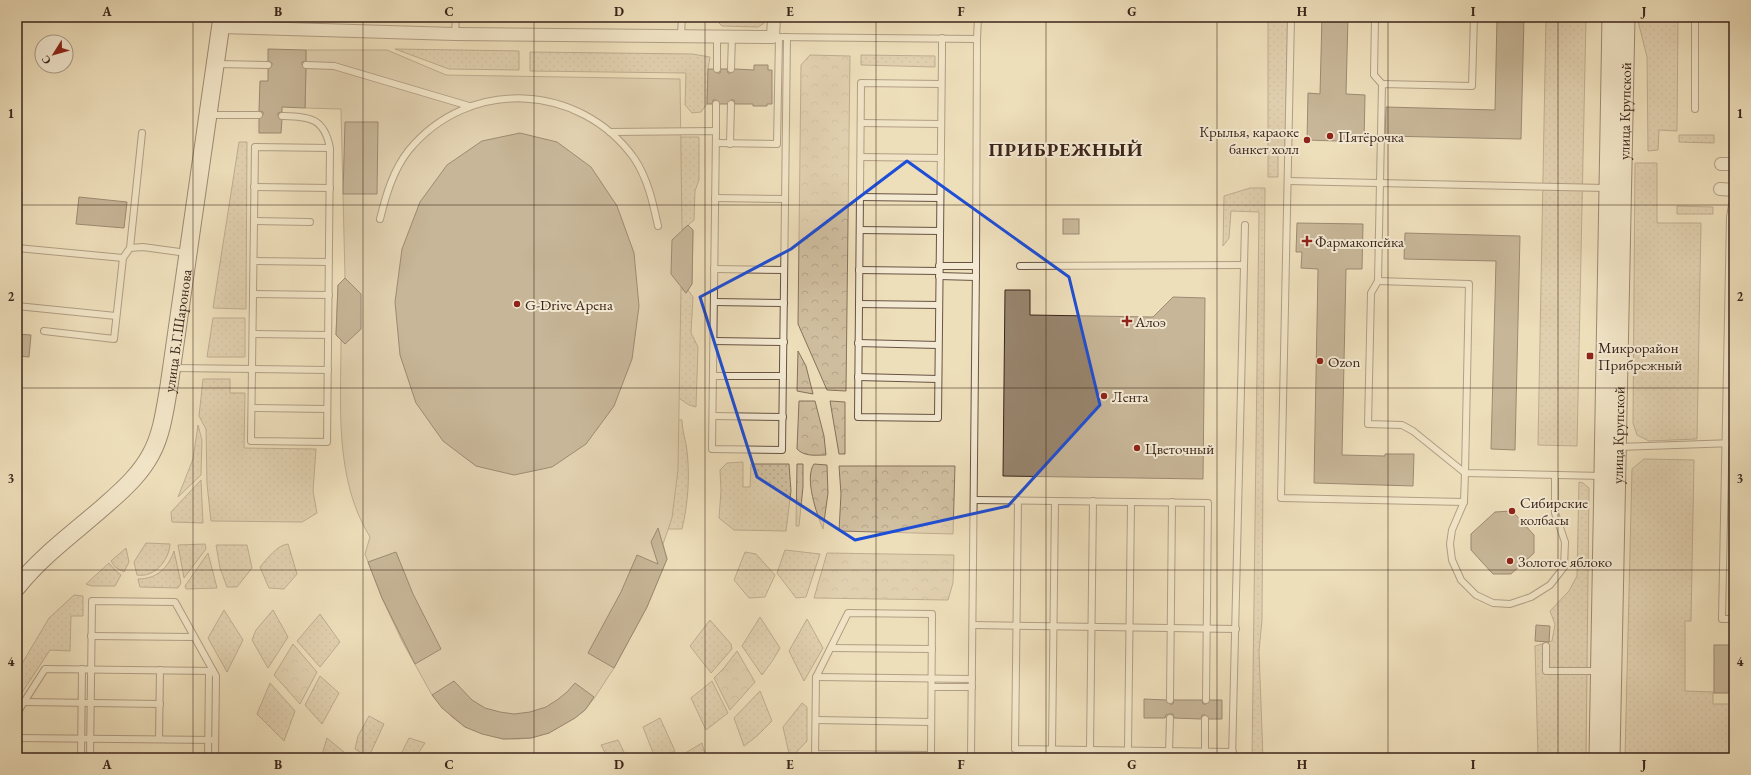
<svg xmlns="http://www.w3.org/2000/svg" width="1751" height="775" font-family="'EB Garamond',serif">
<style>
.grass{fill:url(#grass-dots);stroke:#86725e}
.forest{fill:url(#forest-crowns);stroke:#86725e}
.pitch{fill:#d0bfa0;stroke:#86725e}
.building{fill:#98856e;stroke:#3b241b}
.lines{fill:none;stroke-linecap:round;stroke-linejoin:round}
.lane-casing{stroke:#685343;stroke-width:8}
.street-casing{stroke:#685343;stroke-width:14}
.secondary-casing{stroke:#3b241b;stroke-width:19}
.lane{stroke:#f4ead3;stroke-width:6}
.street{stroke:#f4ead3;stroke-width:12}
.secondary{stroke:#f4ead3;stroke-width:17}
.marked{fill:none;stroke:#1d4ed8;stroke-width:3;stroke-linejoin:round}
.grid{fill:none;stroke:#3b241b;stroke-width:1;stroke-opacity:0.55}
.poi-dot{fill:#8f2418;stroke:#f4ead3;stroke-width:1.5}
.labels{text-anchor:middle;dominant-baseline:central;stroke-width:4;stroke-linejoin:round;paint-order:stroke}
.street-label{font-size:15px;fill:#3b241b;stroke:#f4ead3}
.poi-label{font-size:15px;fill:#3b241b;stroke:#f4ead3;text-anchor:start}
.district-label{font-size:19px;font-weight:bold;letter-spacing:1px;fill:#3b241b;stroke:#f4ead3}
.neatline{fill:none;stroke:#3b241b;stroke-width:1.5}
.grid-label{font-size:13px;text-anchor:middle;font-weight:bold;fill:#3b241b}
</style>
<defs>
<pattern id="grass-dots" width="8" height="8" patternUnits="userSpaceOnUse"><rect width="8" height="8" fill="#d0bfa0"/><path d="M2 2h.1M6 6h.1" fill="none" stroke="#b4a489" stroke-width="1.8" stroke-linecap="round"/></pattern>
<pattern id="forest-crowns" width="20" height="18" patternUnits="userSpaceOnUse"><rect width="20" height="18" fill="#d0bfa0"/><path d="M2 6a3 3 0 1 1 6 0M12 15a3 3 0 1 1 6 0" fill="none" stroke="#b4a489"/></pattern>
</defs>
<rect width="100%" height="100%" fill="#eedfbb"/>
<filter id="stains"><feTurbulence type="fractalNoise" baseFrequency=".005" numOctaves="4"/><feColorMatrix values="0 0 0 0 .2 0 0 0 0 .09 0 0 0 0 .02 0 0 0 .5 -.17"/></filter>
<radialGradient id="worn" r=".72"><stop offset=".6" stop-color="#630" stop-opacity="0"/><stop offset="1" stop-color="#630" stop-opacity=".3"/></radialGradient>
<g class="grass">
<polygon points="721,17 766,17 763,24 758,27 722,26 719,23"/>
<polygon points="1268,17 1288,17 1285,152 1278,152 1278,177 1268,177"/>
<polygon points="1546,17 1586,17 1577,446 1538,445"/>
<polygon points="1637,17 1678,17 1677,131 1659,130 1658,150 1648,151 1647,57"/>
<polygon points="395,49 519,51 519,70 449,69"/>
<polygon points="530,52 692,54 710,57 708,69 707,104 701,112 692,113 685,105 686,73 530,71"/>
<polygon points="861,55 935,56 935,67 861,65"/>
<polygon points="1679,135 1714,135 1714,143 1679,142"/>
<polygon points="683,137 699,137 699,180 695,191 694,220 678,234 670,138"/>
<polygon points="239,142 247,142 246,309 213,308"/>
<polygon points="1635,163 1657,163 1657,223 1701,223 1697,439 1649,441 1637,435 1633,423"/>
<polygon points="1250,188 1265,188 1262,620 1259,651 1263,758 1252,758 1259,212 1231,211 1229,238 1223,246 1224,196"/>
<polygon points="1677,206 1713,207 1713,214 1677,214"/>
<polygon points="672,276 686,293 688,290 693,297 691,333 698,347 696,407 689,405 676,396"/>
<polygon points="213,318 245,318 245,357 207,357"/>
<polygon points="203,379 230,379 230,393 245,393 244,448 316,449 313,491 317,513 302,522 211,521 207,484 206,429 199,416"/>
<path d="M667,419L682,420C682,431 686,440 687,451C690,477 688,504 682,529H637Z"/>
<polygon points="198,425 202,440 201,475 178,497 193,459"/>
<polygon points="1644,459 1694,460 1691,621 1685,621 1685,691 1713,692 1713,704 1734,704 1734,758 1625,758 1632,469"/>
<polygon points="743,462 743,487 750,487 751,464 789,464 791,491 786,531 734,530 719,518 721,491 720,470 727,463"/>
<polygon points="201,480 203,523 172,522 171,512"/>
<polygon points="1579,482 1583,483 1589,488 1586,758 1538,758 1535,646 1552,641 1555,624 1550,611 1569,591 1577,576"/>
<path d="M146,543L170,544C169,560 155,578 137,575L134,562Z"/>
<polygon points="205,544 206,549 184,578 178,545"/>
<path d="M288,544L297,574L284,589L269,588L260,567C267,559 277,545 288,544Z"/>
<polygon points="216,545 247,545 252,568 237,587 227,587 220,568"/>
<polygon points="126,548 129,562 124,572 115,567 111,561"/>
<polygon points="785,550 820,554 806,597 796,598 777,573"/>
<path d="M174,551L181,583L178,588L140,587L138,579C157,579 168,568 174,551Z"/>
<polygon points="745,552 756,554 775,575 765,597 749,598 734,580"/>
<polygon points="208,553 217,588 186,589 185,586"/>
<polygon points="109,563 116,571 121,575 115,586 92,586 86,584"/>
<polygon points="74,595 83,596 83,616 71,616 70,651 50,650 17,700 17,672 49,618"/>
<polygon points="224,610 243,640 227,672 208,638"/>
<polygon points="273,610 288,637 268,668 252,640 256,630"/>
<polygon points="320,614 340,642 320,667 297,641"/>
<polygon points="760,617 780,648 773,660 762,675 742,646"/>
<polygon points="807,619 823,648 804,681 789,651"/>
<polygon points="710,620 731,644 732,649 711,673 690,646"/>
<polygon points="320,676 339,693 322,724 305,705"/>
<polygon points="712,681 728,713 706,730 691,698"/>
<polygon points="270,683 295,711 284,741 257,714"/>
<polygon points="760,691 772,721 757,736 744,746 734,718"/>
<polygon points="802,703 807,707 807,741 791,758 790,758 783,727"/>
<polygon points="369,716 384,724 371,752 370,758 355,749 358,736"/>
<polygon points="660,718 675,751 661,758 655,758 643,727"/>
<polygon points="327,738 345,753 343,758 321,758"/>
<polygon points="409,738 425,743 415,758 399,758"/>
<polygon points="618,740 627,758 608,758 601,745"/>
<polygon points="702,743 706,758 683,758 682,755"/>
</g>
<g class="forest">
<polygon points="810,55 850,56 846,391 827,390 798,324 801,65"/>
<polygon points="798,351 806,366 813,394 797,391"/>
<path d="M799,401H815L824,436L826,455C815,455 805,457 797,449Z"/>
<polygon points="830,401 845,402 845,454 839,454"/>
<polygon points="797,464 803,464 803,487 799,526 796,526"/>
<path d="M814,464L827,465L828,493L823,529C817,515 804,478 814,464Z"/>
<polygon points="839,466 955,466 953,534 839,531 841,494"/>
<polygon points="827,553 954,555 953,583 948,600 814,598"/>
<polygon points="293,644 317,672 300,704 274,675"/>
<polygon points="737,651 755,682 730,710 714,678 724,668"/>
</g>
<path class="pitch" d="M306,50H387L446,75L680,79L682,230L688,225L693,230L692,284L686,293L681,287L678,470L672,518L663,544L667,559L647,607L614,668L595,697L585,710L575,718L549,733L531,738L518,739H503L465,727L452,717L432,695L402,641L382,598L365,554L370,537C334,479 341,405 341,340L336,335L338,285L345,278L341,109L305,108Z"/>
<g class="building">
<polygon points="1322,17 1348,17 1346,94 1365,95 1364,142 1307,140 1308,93 1320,94"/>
<polygon points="1497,17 1524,17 1521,139 1385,136 1386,107 1495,110"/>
<polygon points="268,49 306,50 306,61 302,62 302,65 306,69 305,108 282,107 282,112 278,113 278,116 282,120 281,133 259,133 259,119 263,115 263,112 259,111 260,81 268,81 268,69 272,65 272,63 268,61"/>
<polygon points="754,65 768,65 768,70 772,70 772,104 767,104 767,106 753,106 753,104 735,104 734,100 731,100 727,104 720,104 716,100 713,100 712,104 707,104 708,69 713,69 717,73 720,73 721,69 727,69 728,73 731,73 735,69 754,70"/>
<polygon points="345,122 378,122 377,194 343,194"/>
<polygon points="520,133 557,142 591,167 617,206 634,253 639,306 632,359 614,406 586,444 552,467 514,475 476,466 443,441 416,403 400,355 395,302 402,249 420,202 447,165 482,141"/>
<polygon points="79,197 127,202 124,228 76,224"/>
<rect x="1063" y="219" width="16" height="15"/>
<polygon points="1297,223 1363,224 1362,269 1346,269 1342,455 1385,456 1385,454 1414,454 1413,486 1314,483 1318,269 1301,268 1302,252 1296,252"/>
<polygon points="688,225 693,230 692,284 686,293 671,274 672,240"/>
<polygon points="1405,233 1520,236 1515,450 1491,449 1496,261 1404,259"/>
<polygon points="345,278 361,294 361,329 345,344 336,335 338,285"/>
<polygon points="1005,290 1030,290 1030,315 1153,317 1173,297 1205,298 1203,479 1003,476"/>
<polygon points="17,334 31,335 29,357 17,356"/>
<polygon points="1512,511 1534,535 1534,553 1511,574 1493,574 1471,550 1471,534 1495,512"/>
<polygon points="658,528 667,559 647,607 614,668 588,653 621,592 637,555 658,564 651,542"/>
<polygon points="396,552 413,594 441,649 415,664 382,598 368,562"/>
<polygon points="1536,625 1550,626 1549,642 1535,641"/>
<rect x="1714" y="645" width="20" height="48"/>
<polygon points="454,681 472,700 485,708 500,712 514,714 530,712 546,707 557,700 567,692 575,683 594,697 585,710 575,718 549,733 531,738 503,739 482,734 465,727 442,708 432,695"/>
<polygon points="1144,699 1166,700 1170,704 1173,704 1174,700 1202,700 1203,704 1206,704 1210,700 1222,700 1222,719 1209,719 1205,715 1202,715 1201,719 1174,718 1173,714 1170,714 1166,715 1165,718 1144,718"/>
</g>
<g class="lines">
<defs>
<g id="lane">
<polyline points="1291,17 1281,498 1464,502 1465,473 1413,431 1402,425 1368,424 1371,293 1378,281 1382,84 1472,86 1474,17"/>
<polyline points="1375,17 1374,75 1382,84"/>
<polyline points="455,34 456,17"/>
<polyline points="681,35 682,17"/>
<polyline points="773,37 977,39 976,266 971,758"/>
<polyline points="977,39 978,17"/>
<polyline points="217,64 268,65"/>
<polyline points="306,65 334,66 469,106"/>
<polyline points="717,69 717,36"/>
<polyline points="731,69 732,36"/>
<polyline points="941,84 861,83 858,417 938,418 942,54 942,38"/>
<polyline points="1695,109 1695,17"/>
<polyline points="209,115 259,115"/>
<path d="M282,116C309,117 324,117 330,148L327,442L251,441L255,147L330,148"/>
<polyline points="861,123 941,124"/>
<polyline points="716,131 716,104"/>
<polyline points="610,132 716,131 712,449 782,450 787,37"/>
<polyline points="716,143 777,144 779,37"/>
<polyline points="730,144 731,104"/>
<polyline points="861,157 941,158"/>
<polyline points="1288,181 1606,188"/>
<polyline points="254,187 330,188"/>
<polyline points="1734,194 1730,217 1722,619 1734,619"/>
<polyline points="860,197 940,198"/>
<polyline points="715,198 785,199"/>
<path d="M380,219C386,195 393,170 409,150C469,77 580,83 634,158C648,179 653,203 658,226"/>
<polyline points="254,221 310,222"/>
<polyline points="860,230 940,231"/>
<polyline points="17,248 123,258"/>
<polyline points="130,248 142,133"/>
<polyline points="254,261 329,262"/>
<polyline points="939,266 976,266"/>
<polyline points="1020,266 1244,265"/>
<polyline points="714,269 784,270"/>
<polyline points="859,270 939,271"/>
<polyline points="939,276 976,277"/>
<polyline points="1378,281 1469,284 1465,473 1603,476"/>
<polyline points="253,294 329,295"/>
<polyline points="714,302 784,303"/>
<polyline points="859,304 939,305"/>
<polyline points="17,306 116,316"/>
<polyline points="44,331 114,339 123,258 130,248 143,247 187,253"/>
<polyline points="253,334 328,335"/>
<polyline points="714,341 784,342"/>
<polyline points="858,343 938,345"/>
<polyline points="173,368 328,370"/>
<polyline points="713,376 783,376"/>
<polyline points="858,377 938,379"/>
<polyline points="252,408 327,409"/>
<polyline points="713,416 783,417"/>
<polyline points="1618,447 1734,443"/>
<polyline points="974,500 1208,503 1206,700"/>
<polyline points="1018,500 1015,749 1233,752"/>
<polyline points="1464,502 1452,530 1450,544 1452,560 1461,580 1476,595 1493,603 1510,604 1531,597 1550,585 1564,567 1565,542 1555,513 1555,475"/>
<polyline points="973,625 1236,629"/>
<polyline points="91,636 193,637"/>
<polyline points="1546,646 1546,671 1598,671"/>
<polyline points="831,648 932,649"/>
<polyline points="816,677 972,679"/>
<polyline points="932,687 972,687"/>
<polyline points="1170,700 1172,502"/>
<polyline points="24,702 160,704"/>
<polyline points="17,713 45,669 213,671"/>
<polyline points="816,720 931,722"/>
<polyline points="17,738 215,740"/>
<polyline points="159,739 160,670"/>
<polyline points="1052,749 1055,501"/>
<polyline points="1090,750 1093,501"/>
<polyline points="1128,750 1131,502"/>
<polyline points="1169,751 1170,718"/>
<polyline points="1205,751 1205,719"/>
<polyline points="81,758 82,669"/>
<polyline points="90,758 92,601 175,602 216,676 215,758"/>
<polyline points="208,758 209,671"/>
<polyline points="815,758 816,677 848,613 932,614 931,755 815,754"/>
<polyline points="1232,758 1245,225"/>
</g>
<g id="street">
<polyline points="220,27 455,34 773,37 774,17"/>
<polyline points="1721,164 1734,164"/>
<polyline points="1720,189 1734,190"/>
</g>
<g id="secondary">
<path id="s1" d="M17,587C43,554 78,530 109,502C125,488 141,473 151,454C162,434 165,409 169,386L222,17"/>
<polyline points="1598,758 1611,17"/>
<path id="s2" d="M1611,758L1626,17"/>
</g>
</defs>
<use href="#lane" class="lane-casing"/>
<use href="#street" class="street-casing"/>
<use href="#secondary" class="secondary-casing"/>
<use href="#lane" class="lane"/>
<use href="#street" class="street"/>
<use href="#secondary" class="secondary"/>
</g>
<path d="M0 0H1751V775H0ZM907,161L1069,277L1100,405L1008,506L855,540L757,477L700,297L791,249Z" fill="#eedfbb" fill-opacity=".55" fill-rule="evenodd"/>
<path class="marked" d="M907,161L1069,277L1100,405L1008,506L855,540L757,477L700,297L791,249Z"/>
<path class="grid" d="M193,17V758M363,17V758M534,17V758M705,17V758M876,17V758M1046,17V758M1217,17V758M1388,17V758M1558,17V758M17,205H1734M17,388H1734M17,570H1734"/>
<g class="poi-dot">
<circle cx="1330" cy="136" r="4"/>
<circle cx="1307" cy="140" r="4"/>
<path d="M1305 235h4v4h4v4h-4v4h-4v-4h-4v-4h4z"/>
<circle cx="517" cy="304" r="4"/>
<path d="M1125 315h4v4h4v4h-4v4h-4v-4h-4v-4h4z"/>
<rect x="1586" y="352" width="8" height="8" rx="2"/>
<circle cx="1320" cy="361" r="4"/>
<circle cx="1104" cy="396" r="4"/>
<circle cx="1137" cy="448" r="4"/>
<circle cx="1512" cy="511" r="4"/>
<circle cx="1510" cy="561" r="4"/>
</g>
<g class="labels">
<g class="street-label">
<text stroke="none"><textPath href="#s2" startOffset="647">улица Крупской</textPath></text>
<text stroke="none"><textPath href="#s1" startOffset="316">улица Б.Г.Шаронова</textPath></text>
<text stroke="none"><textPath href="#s2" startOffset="323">улица Крупской</textPath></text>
</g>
<g class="poi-label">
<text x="1299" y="131" text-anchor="end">Крылья, караоке<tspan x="1299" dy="17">банкет холл</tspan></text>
<text x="1338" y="136">Пятёрочка</text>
<text x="1315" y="241">Фармакопейка</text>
<text x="525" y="304">G-Drive Арена</text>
<text x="1135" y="321">Алоэ</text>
<text x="1598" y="347">Микрорайон<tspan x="1598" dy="17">Прибрежный</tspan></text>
<text x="1328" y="361">Ozon</text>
<text x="1112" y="396">Лента</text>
<text x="1145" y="448">Цветочный</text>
<text x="1520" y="502">Сибирские<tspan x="1520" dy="17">колбасы</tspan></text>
<text x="1518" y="561">Золотое яблоко</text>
</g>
<g class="district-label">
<text x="1066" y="149">ПРИБРЕЖНЫЙ</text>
</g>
</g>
<rect width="1751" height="775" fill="none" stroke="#eedfbb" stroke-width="44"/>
<g transform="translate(54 54) rotate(233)"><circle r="19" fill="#f4ead3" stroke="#aa9b89"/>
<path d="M0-3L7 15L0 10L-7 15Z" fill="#8f2418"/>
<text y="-6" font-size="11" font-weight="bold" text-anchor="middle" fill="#3b241b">С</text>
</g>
<rect x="22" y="22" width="1707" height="731" class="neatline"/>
<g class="grid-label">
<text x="107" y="16">A</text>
<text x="278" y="16">B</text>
<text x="449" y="16">C</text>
<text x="619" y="16">D</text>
<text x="790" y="16">E</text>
<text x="961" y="16">F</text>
<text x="1132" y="16">G</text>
<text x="1302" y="16">H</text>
<text x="1473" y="16">I</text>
<text x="1644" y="16">J</text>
<text x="11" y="118">1</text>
<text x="1740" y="118">1</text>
<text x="11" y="301">2</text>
<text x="1740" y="301">2</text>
<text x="11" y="483">3</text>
<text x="1740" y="483">3</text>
<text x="11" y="666">4</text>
<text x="1740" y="666">4</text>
<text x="107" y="769">A</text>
<text x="278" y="769">B</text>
<text x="449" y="769">C</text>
<text x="619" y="769">D</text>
<text x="790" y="769">E</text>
<text x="961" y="769">F</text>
<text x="1132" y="769">G</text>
<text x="1302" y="769">H</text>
<text x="1473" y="769">I</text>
<text x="1644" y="769">J</text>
</g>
<rect width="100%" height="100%" filter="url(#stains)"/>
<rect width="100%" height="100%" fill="url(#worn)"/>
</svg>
